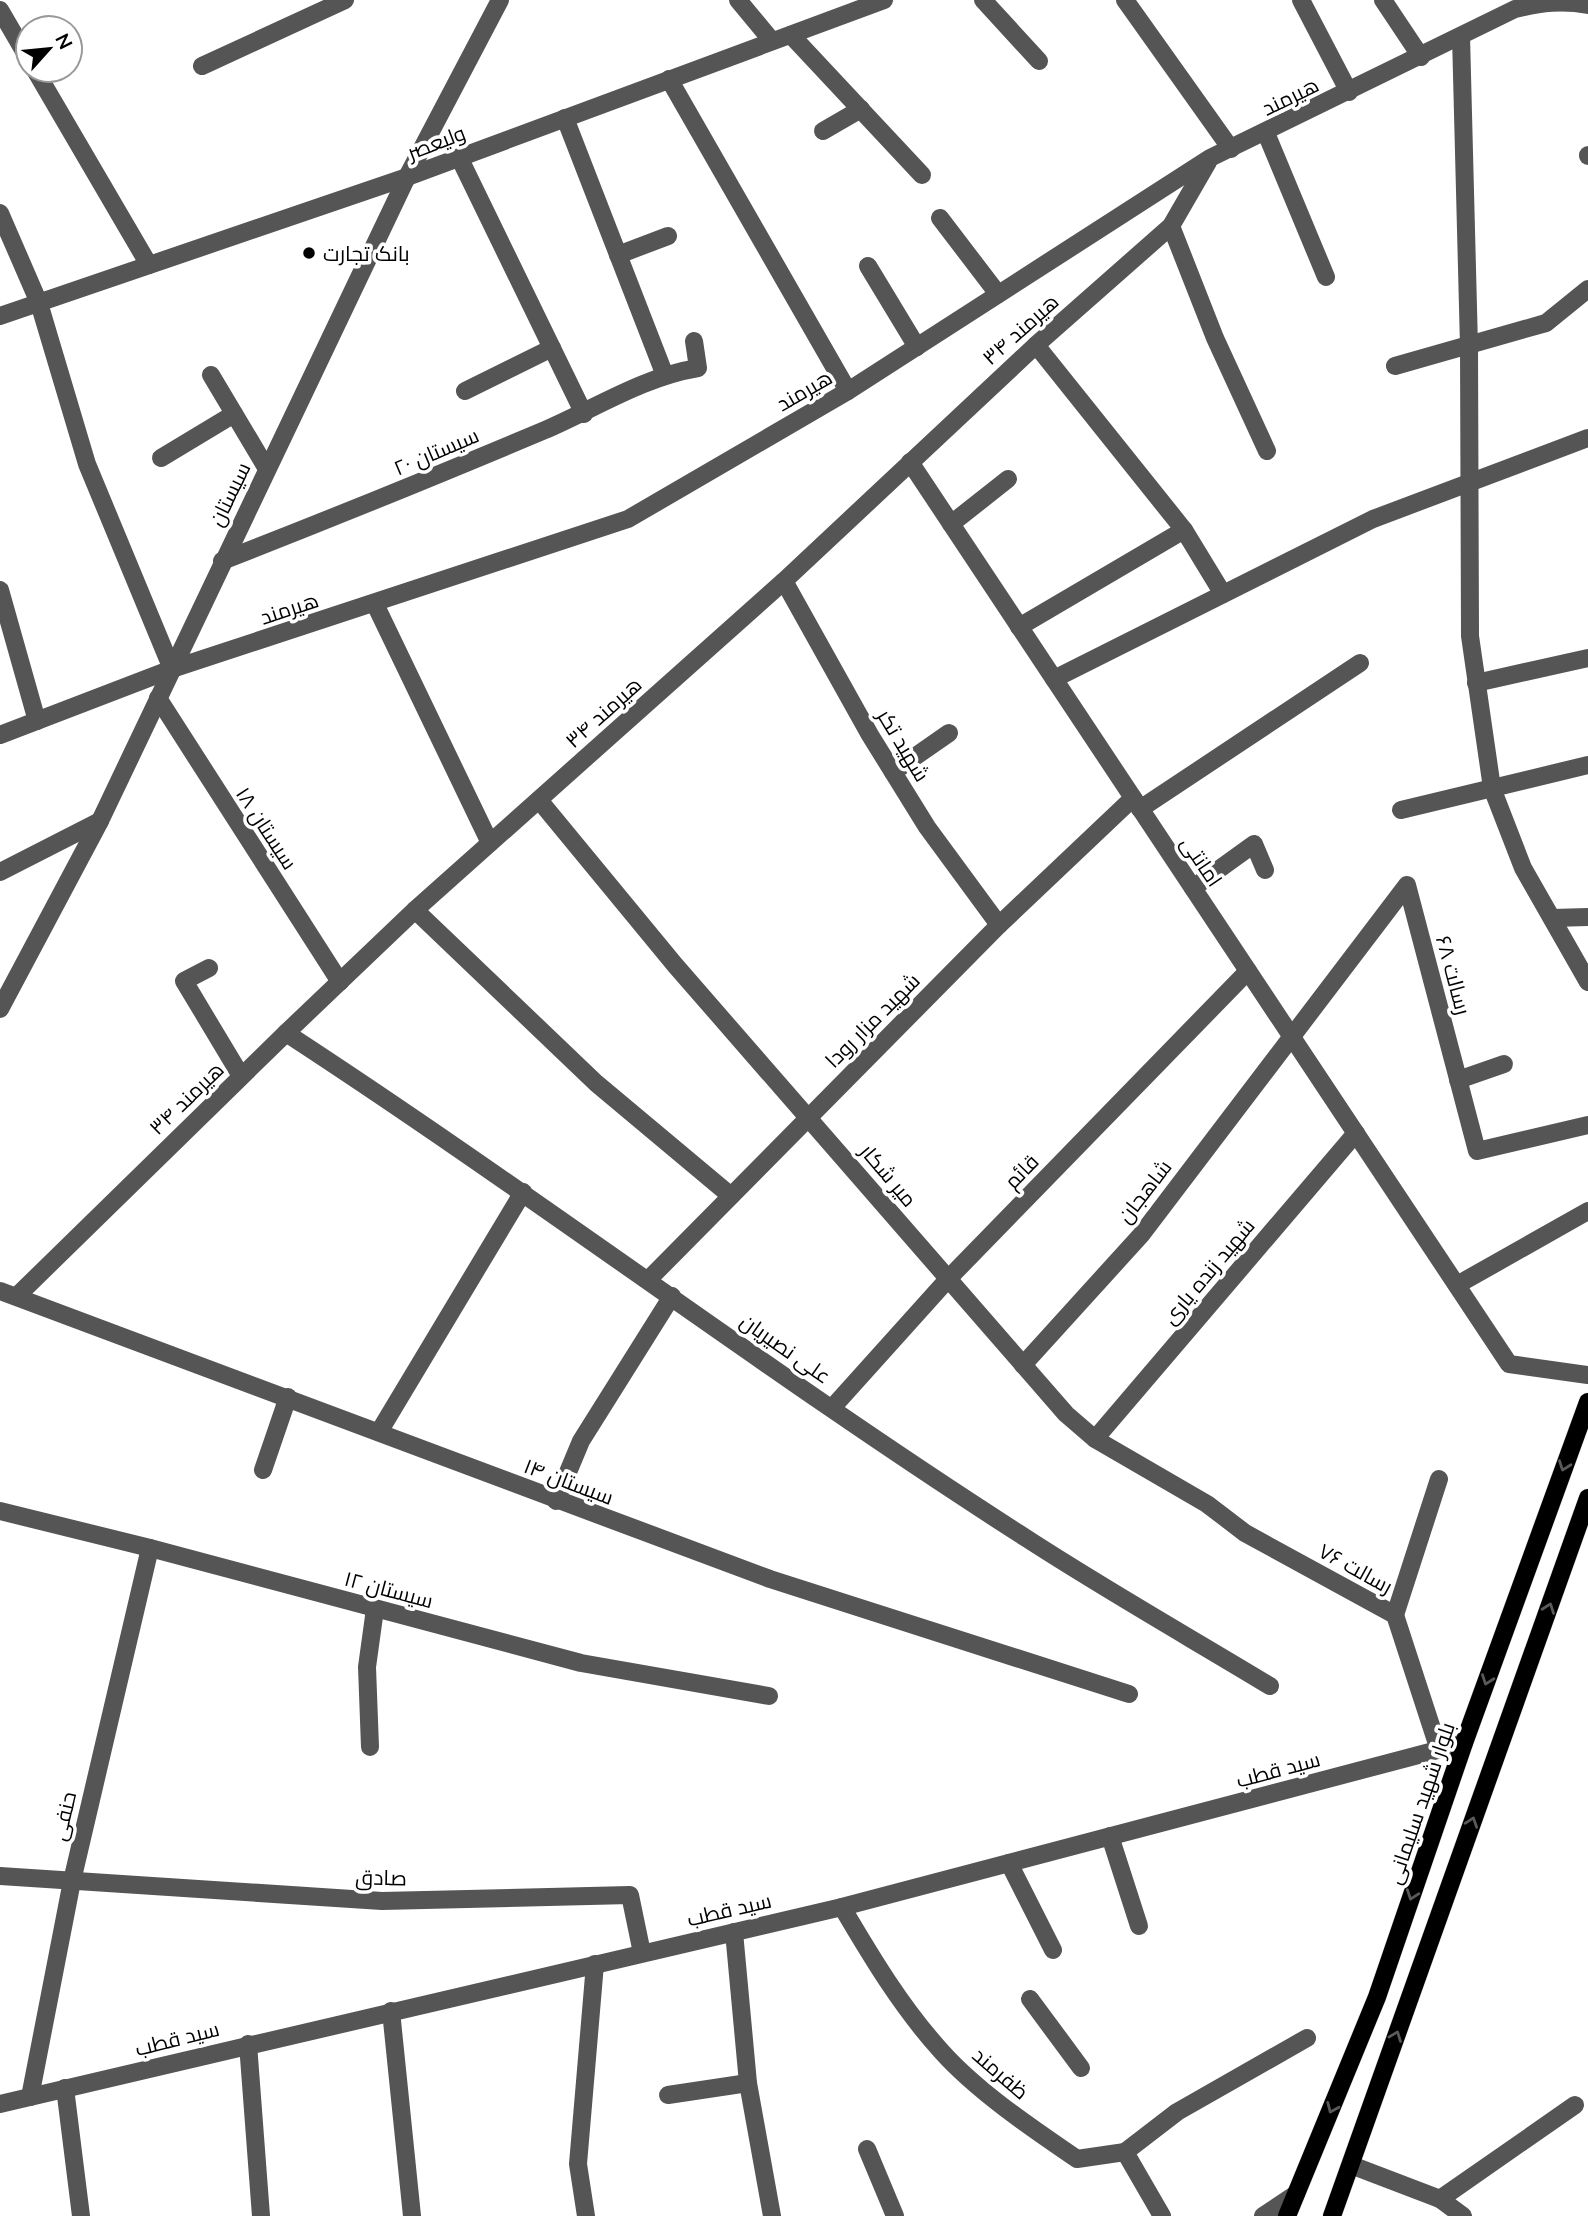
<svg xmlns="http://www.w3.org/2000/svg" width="1588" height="2216" font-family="Mulish,Cairo,sans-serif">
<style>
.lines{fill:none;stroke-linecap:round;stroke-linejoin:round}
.major-casing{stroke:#dbdbdb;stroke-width:19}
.minor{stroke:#555;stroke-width:18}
.major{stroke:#000;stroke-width:18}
.oneway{stroke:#595959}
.poi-dot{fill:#000;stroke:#fff;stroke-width:2.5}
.labels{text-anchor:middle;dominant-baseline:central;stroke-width:7;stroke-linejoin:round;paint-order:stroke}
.street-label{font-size:21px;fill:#000;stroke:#fff}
.poi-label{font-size:21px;fill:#000;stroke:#fff;text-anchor:start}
</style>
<rect width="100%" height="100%" fill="#fff"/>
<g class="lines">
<defs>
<g id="major">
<polyline points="1287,2216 1377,1997 1464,1743 1588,1402"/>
<polyline points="1332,2216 1588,1498"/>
</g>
</defs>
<use href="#major" class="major-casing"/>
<g class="minor">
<polyline points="738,0 772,41"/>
<polyline points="983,0 1039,61"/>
<polyline points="1125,0 1231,149"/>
<polyline points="1301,0 1349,92"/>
<polyline points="1383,0 1421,57"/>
<polyline points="0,10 28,58"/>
<polyline points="791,35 922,175"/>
<polyline points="1461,36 1469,346 1470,636 1492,788 1523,868 1588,982"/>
<polyline points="202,66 345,0"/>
<polyline points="35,70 149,265"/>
<polyline points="669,79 848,391"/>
<polyline points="565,118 664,373"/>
<polyline points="823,131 861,109"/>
<polyline points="1266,133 1326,277"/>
<polyline points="1588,156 1588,155"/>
<polyline points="459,157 584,414"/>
<polyline points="0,213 39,303 87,464 172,669"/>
<polyline points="940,218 998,294"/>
<polyline points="1171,226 1215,338 1267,451"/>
<polyline points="618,255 668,236"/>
<polyline points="868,266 917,347"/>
<polyline points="0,316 407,177 884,0"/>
<polyline points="1036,345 1184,530 1223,594"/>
<polyline points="1395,366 1546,323 1588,289"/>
<polyline points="211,375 267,469"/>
<polyline points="465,391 552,348"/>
<polyline points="161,458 234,414"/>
<polyline points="910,462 1509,1364 1588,1375"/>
<polyline points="951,524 1008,479"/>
<path d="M222,561C330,519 438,475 545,430C596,408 643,377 698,368L694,341"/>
<polyline points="784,581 870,735 927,827 999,925"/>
<polyline points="0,590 37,721"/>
<polyline points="375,604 490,843"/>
<polyline points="1019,627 1184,530"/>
<polyline points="1054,679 1373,519 1588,438"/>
<polyline points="1476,683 1588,658"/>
<polyline points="158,698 340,982"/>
<path d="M0,735L172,669L628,519L848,391L1210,158L1515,9C1541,3 1562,0 1588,5"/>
<polyline points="893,772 949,733"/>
<polyline points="539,800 675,965 1066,1414 1095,1439 1207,1504 1245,1533 1395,1615 1439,1750"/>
<polyline points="1140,809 1360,663"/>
<polyline points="1401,810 1588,765"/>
<polyline points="0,872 100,821"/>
<polyline points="1193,888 1254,844 1265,870"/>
<polyline points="415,910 596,1083 731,1196"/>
<polyline points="1552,918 1588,917"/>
<polyline points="209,968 184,981 241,1076"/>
<polyline points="0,1009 100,821 407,177 500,0"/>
<path d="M286,1033C536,1196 774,1377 1026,1538C1106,1590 1189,1637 1270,1686"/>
<polyline points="1458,1080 1504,1064"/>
<polyline points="648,1280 999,925 1133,798"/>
<polyline points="1457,1285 1588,1211"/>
<polyline points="0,1291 770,1579 1129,1694"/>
<polyline points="17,1296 286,1033 415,910 784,581 1036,345 1171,226 1208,162"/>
<polyline points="1023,1365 1141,1235 1407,885 1477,1151 1588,1125"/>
<polyline points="832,1408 948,1279 1248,971"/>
<polyline points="379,1432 523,1192"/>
<polyline points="1095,1439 1356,1133"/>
<polyline points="263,1470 288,1397"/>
<polyline points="556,1501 581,1441 672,1296"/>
<polyline points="0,1511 150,1548 581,1663 769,1696"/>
<polyline points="1395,1615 1439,1479"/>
<polyline points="370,1747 367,1667 375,1609"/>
<polyline points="1110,1836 1139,1926"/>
<polyline points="1009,1863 1053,1950"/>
<polyline points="0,1876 382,1901 630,1895 642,1953"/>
<path d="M842,1907C872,1958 902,2008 942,2052C978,2092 1033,2129 1077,2159L1125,2152L1162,2216"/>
<polyline points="734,1932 748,2083 772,2216"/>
<polyline points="1030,1999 1081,2068"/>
<polyline points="391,2011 412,2216"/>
<polyline points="248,2044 261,2216"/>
<polyline points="65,2088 81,2216"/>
<polyline points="668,2095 748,2083"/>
<polyline points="30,2097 72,1881 150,1548"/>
<polyline points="0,2104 842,1907 1464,1743"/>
<polyline points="867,2149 895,2216"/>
<polyline points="1125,2152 1177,2112 1307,2038"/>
<polyline points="1351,2165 1440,2199 1463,2216"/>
<polyline points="1440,2199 1575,2105"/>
<polyline points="586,2216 578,2164 595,1964"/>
<polyline points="1263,2216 1296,2194"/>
</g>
<use href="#major" class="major"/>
</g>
<defs><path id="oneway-chevron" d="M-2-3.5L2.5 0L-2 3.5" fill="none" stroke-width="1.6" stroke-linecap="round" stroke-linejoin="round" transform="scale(1.75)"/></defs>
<g class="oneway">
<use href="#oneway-chevron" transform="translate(1564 1466) rotate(110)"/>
<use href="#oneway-chevron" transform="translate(1549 1608) rotate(-70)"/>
<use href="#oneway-chevron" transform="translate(1487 1680) rotate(110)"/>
<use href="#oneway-chevron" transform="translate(1472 1822) rotate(-71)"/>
<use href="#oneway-chevron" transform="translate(1412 1895) rotate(109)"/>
<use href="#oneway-chevron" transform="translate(1396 2036) rotate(-69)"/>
<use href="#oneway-chevron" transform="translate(1332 2108) rotate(113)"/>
</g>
<circle class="poi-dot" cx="309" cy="253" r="7"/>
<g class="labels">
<g class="street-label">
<text transform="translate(1290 96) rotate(-26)">هیرمند</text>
<text transform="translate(436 142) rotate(-21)">ولیعصر</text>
<text transform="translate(1020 329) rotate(-42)">هیرمند ۳۴</text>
<text transform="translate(804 390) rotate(-30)">هیرمند</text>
<text transform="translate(436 451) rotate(-23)">سیستان ۲۰</text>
<text transform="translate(229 494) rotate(-64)">سیستان</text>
<text transform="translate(289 608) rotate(-18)">هیرمند</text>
<text transform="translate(603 712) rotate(-42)">هیرمند ۳۴</text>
<text transform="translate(904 745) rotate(59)">شهید تکر</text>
<text transform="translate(267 828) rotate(57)">سیستان ۱۸</text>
<text transform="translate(1202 861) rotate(56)">امانتی</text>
<text transform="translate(1454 975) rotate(75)">رسالت ۶۸</text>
<text transform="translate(872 1020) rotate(-45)">شهید مزار رودا</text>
<text transform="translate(186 1098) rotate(-44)">هیرمند ۳۴</text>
<text transform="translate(1021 1171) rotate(-46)">قائم</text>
<text transform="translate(889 1175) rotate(50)">میر شکار</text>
<text transform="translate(1144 1191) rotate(-52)">شاهجان</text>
<text transform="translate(1208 1271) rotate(-50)">شهید زنده یاری</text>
<text transform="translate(786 1348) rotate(35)">علی نصیریان</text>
<text transform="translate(569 1481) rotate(21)">سیستان ۱۴</text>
<text transform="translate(1356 1568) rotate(29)">رسالت ۷۶</text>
<text transform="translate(389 1589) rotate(15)">سیستان ۱۲</text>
<text transform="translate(1278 1769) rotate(-15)">سید قطب</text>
<text transform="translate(1420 1803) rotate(-71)">بلوار شهید سلیمانی</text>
<text transform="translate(63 1816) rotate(-77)">حنفی</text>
<text transform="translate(381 1877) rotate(1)">صادق</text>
<text transform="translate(729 1909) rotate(-13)">سید قطب</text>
<text transform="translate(177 2038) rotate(-14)">سید قطب</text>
<text transform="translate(1001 2073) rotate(41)">ظفرمند</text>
</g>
<g class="poi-label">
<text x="323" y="253">بانک تجارت</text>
</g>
</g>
<g transform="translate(49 49) rotate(63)"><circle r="33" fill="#ffffff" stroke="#999999" stroke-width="2"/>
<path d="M0-5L12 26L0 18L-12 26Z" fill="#000000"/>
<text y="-10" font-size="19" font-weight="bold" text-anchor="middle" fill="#000000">N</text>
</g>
</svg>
